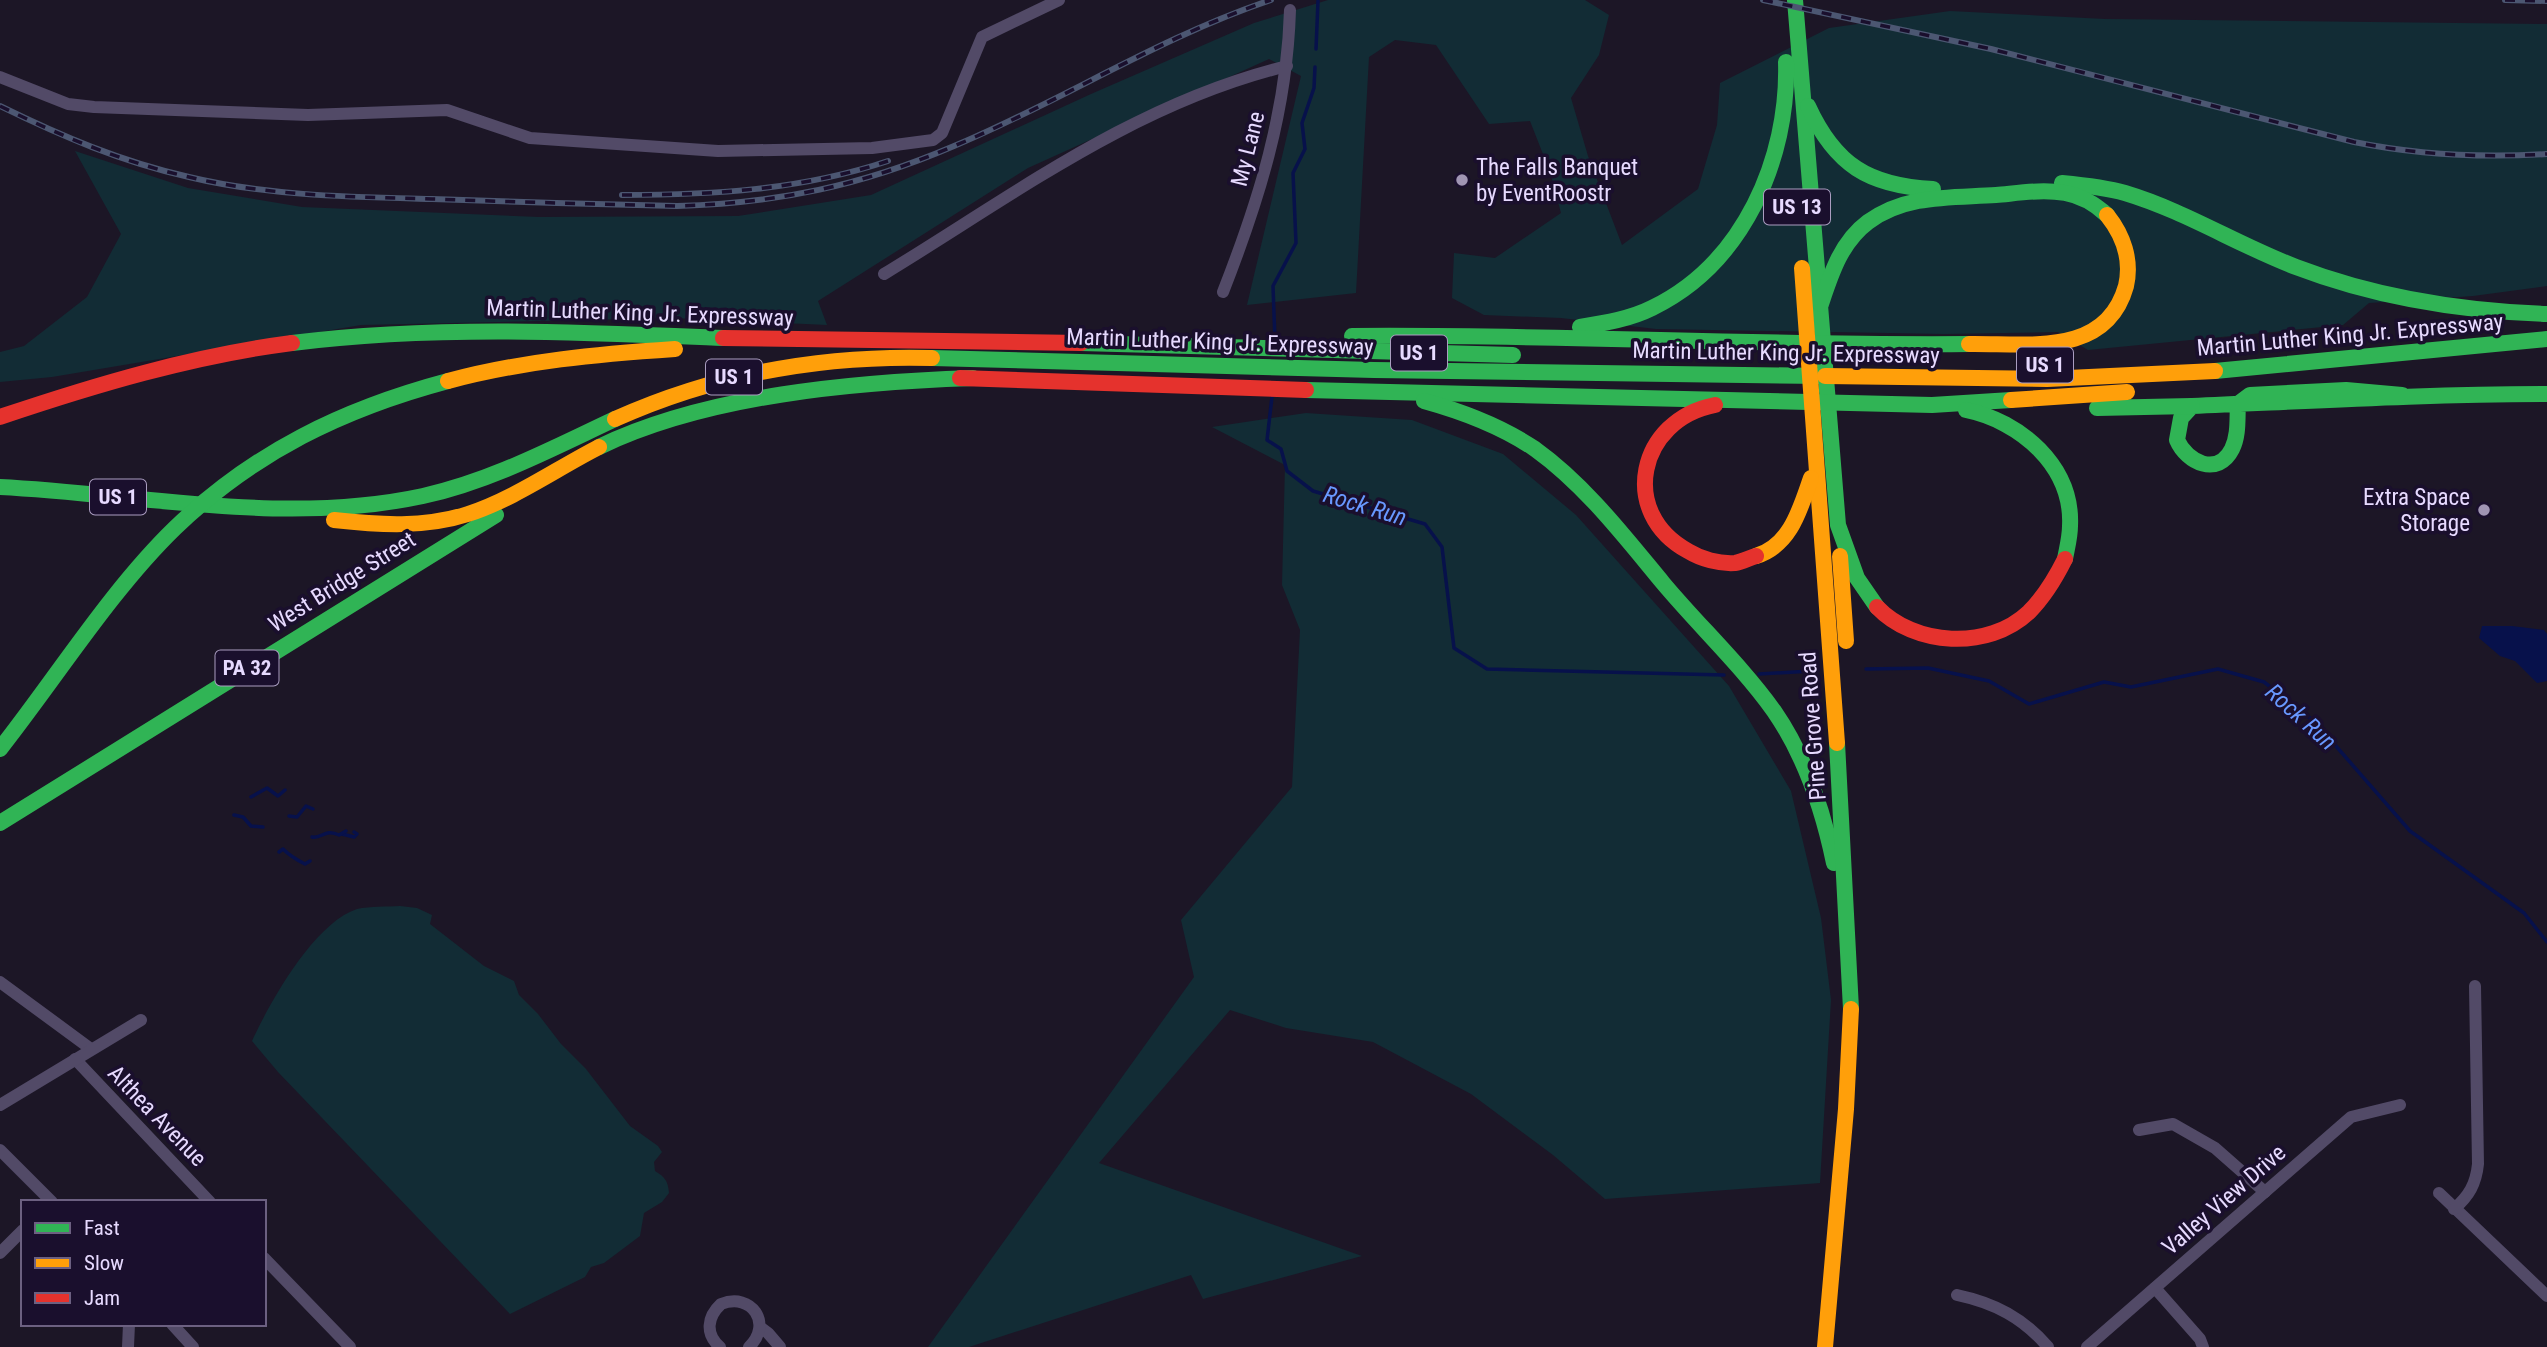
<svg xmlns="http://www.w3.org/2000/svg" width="2547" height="1347" font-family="'Roboto Condensed',sans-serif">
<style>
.green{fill:#122c35}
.water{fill:#07114b}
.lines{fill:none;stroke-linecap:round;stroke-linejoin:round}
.stream{stroke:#07114b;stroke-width:3.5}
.street{stroke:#524a67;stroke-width:12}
.fast{stroke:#30b455;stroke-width:16}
.slow{stroke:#ff9f0a;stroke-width:16}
.jam{stroke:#e5322d;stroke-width:16}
.rail-casing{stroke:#4c5772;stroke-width:6}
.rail{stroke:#1a0f2d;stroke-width:3.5;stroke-dasharray:10;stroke-linecap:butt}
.poi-dot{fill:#a095b3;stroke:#1a0f2d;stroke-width:2.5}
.labels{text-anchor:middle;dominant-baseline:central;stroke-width:7;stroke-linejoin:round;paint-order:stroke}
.shield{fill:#1a0f2d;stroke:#aa9dc0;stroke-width:2}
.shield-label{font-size:21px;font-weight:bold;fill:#e7daff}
.street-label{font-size:23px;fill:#e7daff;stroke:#1a0f2d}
.poi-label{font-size:23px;fill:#e7daff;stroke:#1a0f2d;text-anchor:start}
.water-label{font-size:24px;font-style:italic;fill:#6898ff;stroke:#1a0f2d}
</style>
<rect width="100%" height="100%" fill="#1c1626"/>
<g class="green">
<polygon points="1328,0 1585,0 1609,15 1599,55 1571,98 1588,156 1622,245 1698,189 1717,125 1720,83 1829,28 1950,11 2105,19 2547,24 2547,286 2473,296 2369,303 2343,325 2088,350 2058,332 1944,334 1656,329 1561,318 1484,315 1452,298 1454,253 1495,258 1561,213 1550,172 1530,121 1489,124 1436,45 1395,40 1369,57 1356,293 1247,305 1301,76 1269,59 1028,168 818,301 827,325 673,318 361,325 52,377 0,382 0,352 24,346 87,297 121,234 75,151 188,188 302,207 539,217 738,216 871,195 1091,94 1254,23"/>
<polygon points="1306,413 1412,420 1503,454 1576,515 1729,686 1791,791 1821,918 1831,1000 1820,1183 1605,1199 1553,1155 1471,1094 1373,1042 1286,1028 1230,1010 1099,1163 1362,1256 1203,1299 1191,1275 969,1347 928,1347 1194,977 1181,920 1292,787 1300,630 1282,585 1285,465 1212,427"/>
<path d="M400,906L417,908L432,915L430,924L484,966L514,981L519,995L538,1014L561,1044L586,1069L630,1126L658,1146L662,1152L654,1162L655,1171C665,1177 668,1181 669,1193L662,1202L644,1213L640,1236L604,1263L591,1267L585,1277L510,1314L278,1072L252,1041C270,1002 314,923 357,909C370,906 387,907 400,906Z"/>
</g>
<polygon class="water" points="2482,626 2512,626 2544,630 2547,634 2547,681 2537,683 2515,661 2500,656 2479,638"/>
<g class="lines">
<g class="stream">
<polyline points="1316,49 1318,1"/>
<polyline points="1275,341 1273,286 1296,243 1293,173 1305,149 1302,123 1314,88 1315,67"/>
<polyline points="1272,397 1267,440 1281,449 1287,471 1313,491 1425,524 1442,547 1454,648 1487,669 1724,675"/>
<polyline points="1866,669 1928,668 1989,681 2029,704 2104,682 2131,687 2218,669 2264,682 2315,722 2410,831 2524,913 2547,942"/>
<polyline points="1759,674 1811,671"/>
<polyline points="251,797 267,788 278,796 285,790"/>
<polyline points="234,815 243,817 251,826 263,827"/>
<polyline points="289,816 297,817 306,806 313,809"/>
<polyline points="342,834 354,837 357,834 354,832"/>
<path d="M312,837C322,839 325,828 339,835L346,831"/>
<path d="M279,852L283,849C289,855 297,860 305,864L310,861"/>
</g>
<g class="street">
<polyline points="0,77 68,104 94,107 308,115 447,110 530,138 718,151 872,148 933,140 942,133 982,37 1059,0"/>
<path d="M884,274C1014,195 1135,103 1287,66"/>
<path d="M1223,292C1259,200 1287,111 1290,10"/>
<polyline points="0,982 91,1049"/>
<polyline points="75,1059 210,1202"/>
<polyline points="0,1105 141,1020"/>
<polyline points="2139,1130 2173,1124 2215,1148 2265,1192"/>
<polyline points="0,1150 52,1202"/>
<polyline points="2439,1193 2547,1296"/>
<path d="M2454,1209C2469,1196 2476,1184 2478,1164L2475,986"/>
<polyline points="0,1253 23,1230"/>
<polyline points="264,1258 350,1347"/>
<polyline points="2155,1288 2200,1339 2203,1347"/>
<path d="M1957,1295C1995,1303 2023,1318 2048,1347"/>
<polyline points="172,1324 193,1347"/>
<polyline points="760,1327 768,1333 780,1347"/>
<polyline points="128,1347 129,1324"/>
<path d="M720,1347C705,1334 707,1317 721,1304C752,1292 773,1324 749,1347"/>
<polyline points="2087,1347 2351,1117 2400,1105"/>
</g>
<g class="fast">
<polyline points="1795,0 1838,525 1857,578 1877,607"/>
<path d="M1808,106C1835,165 1869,186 1933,189"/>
<path d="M2062,183C2083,185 2104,187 2125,193C2185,211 2238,245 2296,267C2377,298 2461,311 2547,314"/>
<path d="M1821,304C1831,274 1841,242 1868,222C1906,194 1952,198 1996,195C2019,193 2043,189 2065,193C2082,196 2095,204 2107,215"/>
<path d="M1580,327C1605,323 1630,319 1652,308C1743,264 1789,159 1786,62"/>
<path d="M1352,336C1558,334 1763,346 1969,344"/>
<path d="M292,343C435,325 579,332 723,338"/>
<polyline points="1081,343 1513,355"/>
<polyline points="932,358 1374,370 1825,376"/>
<polyline points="2215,371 2547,339"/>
<polyline points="1306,390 1932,405 2011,400"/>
<path d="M2402,395L2346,390L2250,395L2238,404C2237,418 2239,435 2232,449C2218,477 2187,463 2177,440L2181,418L2192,406C2310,401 2429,394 2547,394"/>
<path d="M1424,401C1464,412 1501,426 1535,449C1585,485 1624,536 1663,583C1699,626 1741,665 1774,711C1805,756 1823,810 1834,863"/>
<polyline points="2097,408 2192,406"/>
<path d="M1966,410C2020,421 2073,466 2070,526C2070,537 2067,548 2065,559"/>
<path d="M599,447C706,395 855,382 973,378"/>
<path d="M0,487C140,494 284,526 423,496C491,481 553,448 615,419"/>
<polyline points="1837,743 1851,1009"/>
<path d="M0,749C56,678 111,590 175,528C254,452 343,409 448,381"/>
<polyline points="0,823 496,515"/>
</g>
<g class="slow">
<polyline points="1802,268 1837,743"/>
<path d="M1969,344C2027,343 2106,358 2126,286C2132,260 2123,235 2107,215"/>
<polyline points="1825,376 2047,379 2215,371"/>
<path d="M448,381C522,361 599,354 675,349"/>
<polyline points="2011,400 2127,392"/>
<path d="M615,419C715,374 823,355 932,358"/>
<path d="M334,520C379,525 425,528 468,514C514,499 556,469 599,447"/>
<path d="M1756,556C1791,545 1800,509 1811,478"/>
<polyline points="1840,556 1846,641"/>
<polyline points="1825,1347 1846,1109 1851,1009"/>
</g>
<g class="jam">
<polyline points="723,338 1081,343"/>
<polyline points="960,378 1306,390"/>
<path d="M1715,405C1638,420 1618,513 1688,551C1701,559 1719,564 1735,563C1742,562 1749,558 1756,556"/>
<path d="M0,417C95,385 192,356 292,343"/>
<path d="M1877,607C1914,646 1988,651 2029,612C2045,596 2055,579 2065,559"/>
</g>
<defs>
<g id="rail">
<path d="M1763,0L1991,49L2354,142C2418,155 2481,158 2547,154"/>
<polyline points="2505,0 2547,1"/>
<path d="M0,106C61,136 122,162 189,177C268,196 351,197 432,199C514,202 595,204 677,206C778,203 861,186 954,146C1062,101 1160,37 1271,0"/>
<path d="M622,195C713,195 801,190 888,161"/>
</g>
</defs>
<use href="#rail" class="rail-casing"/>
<use href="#rail" class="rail"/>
</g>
<g class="poi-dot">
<circle cx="1462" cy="180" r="7"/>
<circle cx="2484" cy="510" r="7"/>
</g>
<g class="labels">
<g class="shield">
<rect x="1764" y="189.5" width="66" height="35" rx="5"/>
<rect x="1391" y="335.5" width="56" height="35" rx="5"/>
<rect x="2017" y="347.5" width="56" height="35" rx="5"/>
<rect x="706" y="359.5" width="56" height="35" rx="5"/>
<rect x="90" y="479.5" width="56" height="35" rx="5"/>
<rect x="215.5" y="650.5" width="63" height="35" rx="5"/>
</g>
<g class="shield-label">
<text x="1797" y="207">US 13</text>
<text x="1419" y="353">US 1</text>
<text x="2045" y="365">US 1</text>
<text x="734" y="377">US 1</text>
<text x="118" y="497">US 1</text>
<text x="247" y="668">PA 32</text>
</g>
<g class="street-label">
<text transform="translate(1248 149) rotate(-76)">My Lane</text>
<text transform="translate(640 313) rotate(2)">Martin Luther King Jr. Expressway</text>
<text transform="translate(2350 335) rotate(-5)">Martin Luther King Jr. Expressway</text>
<text transform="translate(1220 342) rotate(2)">Martin Luther King Jr. Expressway</text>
<text transform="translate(1786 353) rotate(1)">Martin Luther King Jr. Expressway</text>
<text transform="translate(342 582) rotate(-32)">West Bridge Street</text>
<text transform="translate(1813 726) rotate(-94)">Pine Grove Road</text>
<text transform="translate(157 1116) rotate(46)">Althea Avenue</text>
<text transform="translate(2224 1200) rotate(-41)">Valley View Drive</text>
</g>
<g class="poi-label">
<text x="1476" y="167">The Falls Banquet<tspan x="1476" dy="26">by EventRoostr</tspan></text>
<text x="2470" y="497" text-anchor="end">Extra Space<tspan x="2470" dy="26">Storage</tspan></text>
</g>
<g class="water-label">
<text transform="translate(1365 506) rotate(17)">Rock Run</text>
<text transform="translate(2301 717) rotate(42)">Rock Run</text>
</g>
</g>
<rect x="21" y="1200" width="245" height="126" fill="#1a0f2d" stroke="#6c6081" stroke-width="2"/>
<rect x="35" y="1223" width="35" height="10" fill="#30b455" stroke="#6c6081" stroke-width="2"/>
<text x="84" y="1235" font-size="21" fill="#e7daff">Fast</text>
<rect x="35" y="1258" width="35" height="10" fill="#ff9f0a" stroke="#6c6081" stroke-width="2"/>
<text x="84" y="1270" font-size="21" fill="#e7daff">Slow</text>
<rect x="35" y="1293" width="35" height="10" fill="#e5322d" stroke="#6c6081" stroke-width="2"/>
<text x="84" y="1305" font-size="21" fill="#e7daff">Jam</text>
</svg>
